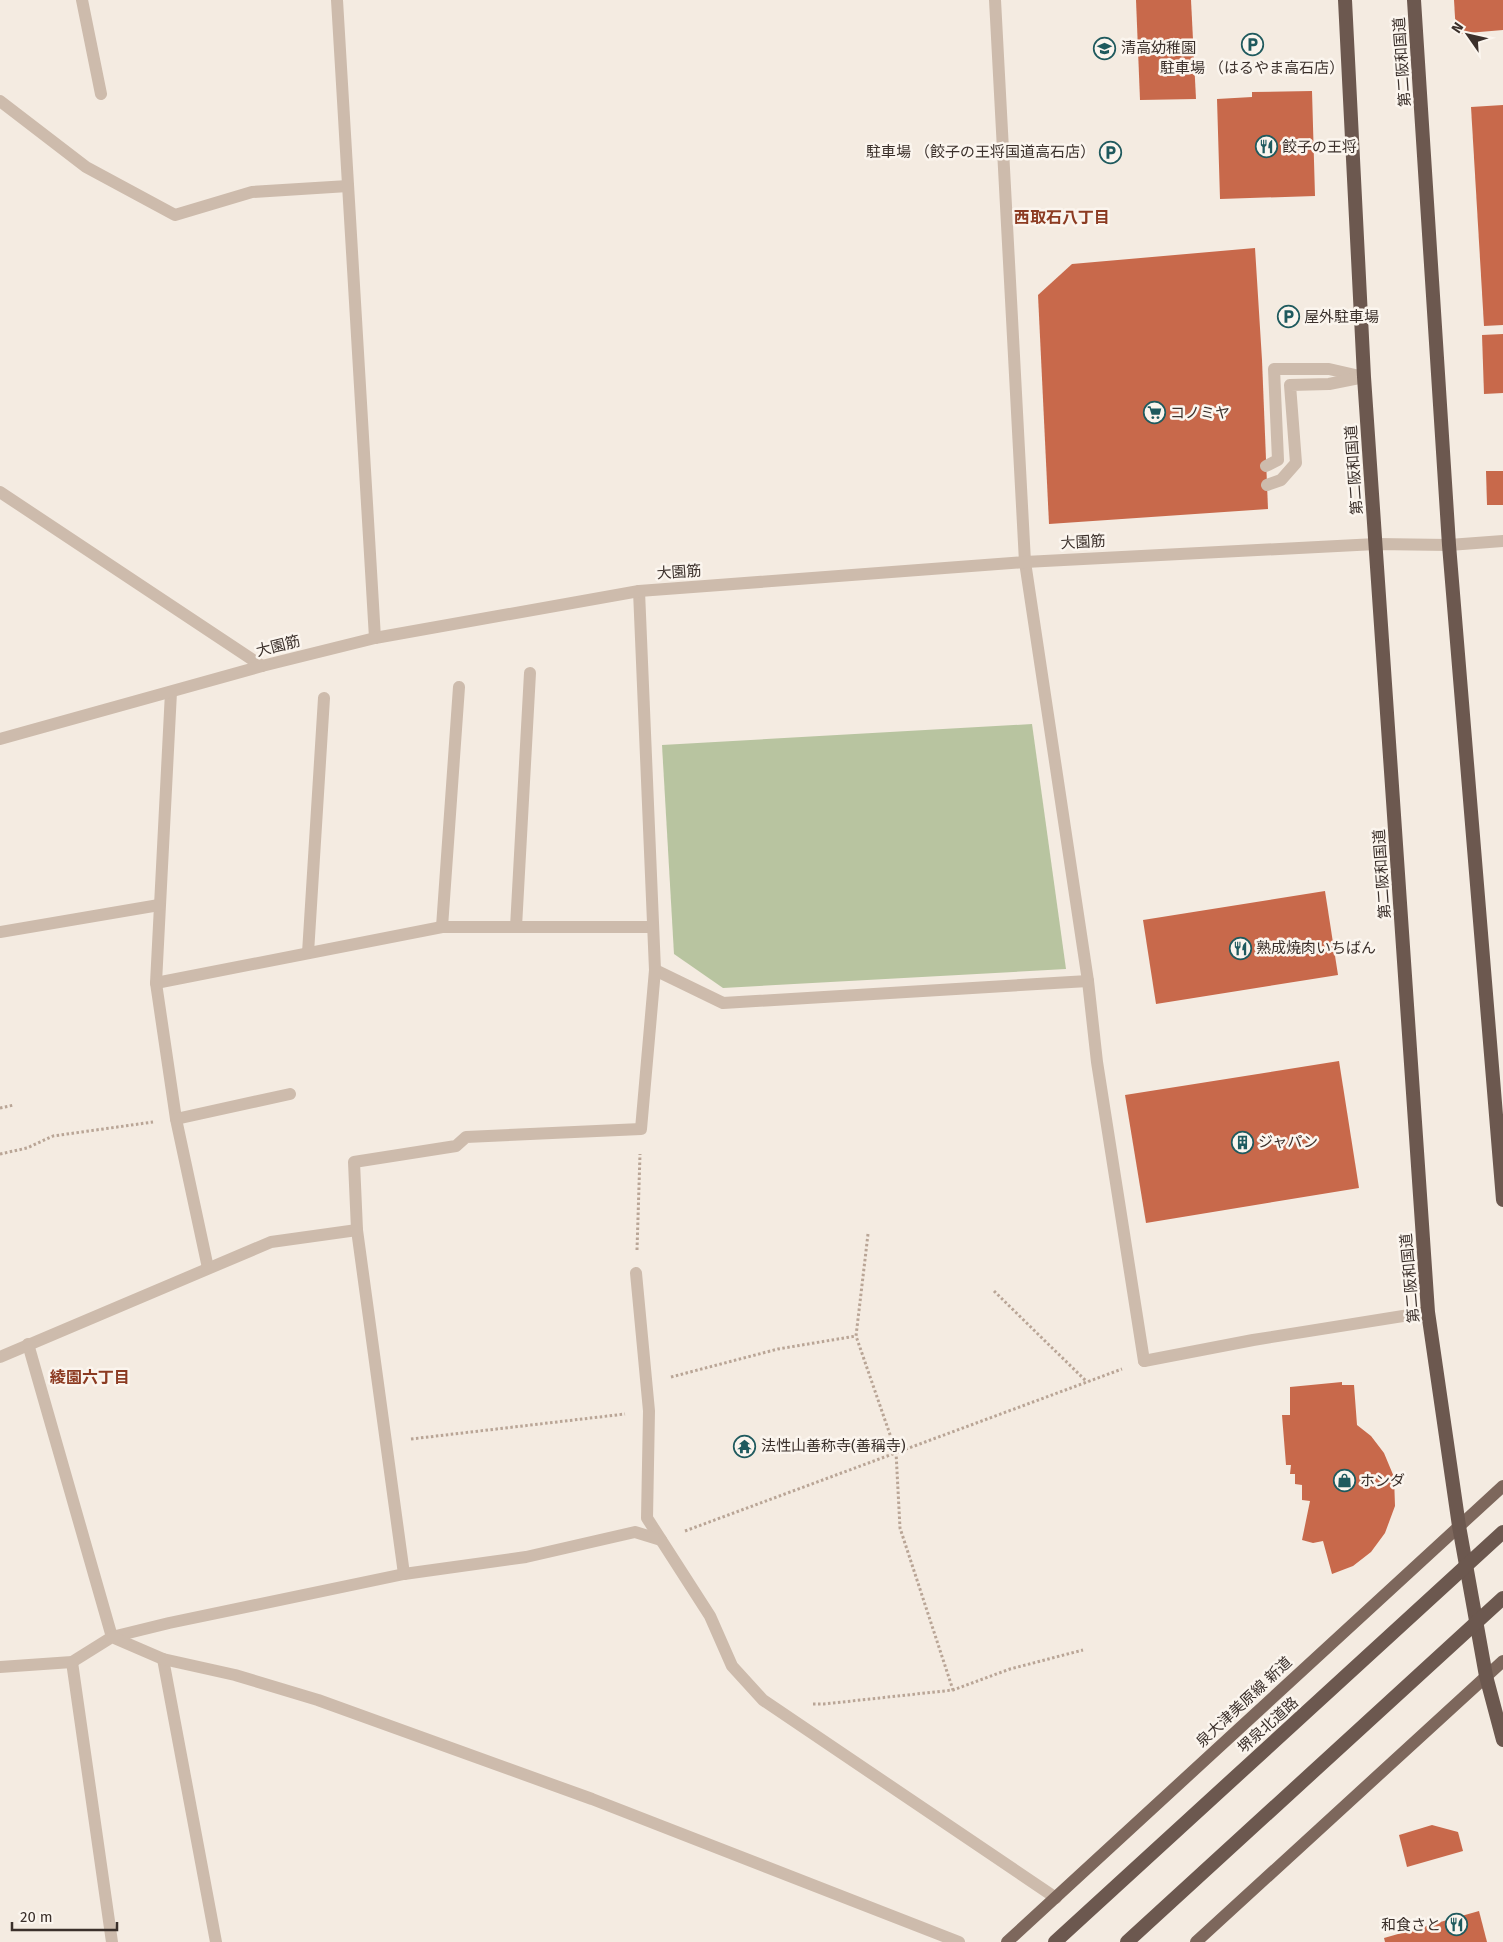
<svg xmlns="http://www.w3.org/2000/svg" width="1503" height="1942" font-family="'Fira Sans','Noto Sans JP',sans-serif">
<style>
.green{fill:#b8c4a0}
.building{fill:#c8694b}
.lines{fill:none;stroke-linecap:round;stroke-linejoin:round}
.path{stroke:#b9a596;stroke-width:3;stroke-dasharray:2.5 2.5;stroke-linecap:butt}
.service{stroke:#cdbbac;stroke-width:12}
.minor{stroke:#cdbbac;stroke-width:12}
.tertiary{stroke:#cdbbac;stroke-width:12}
.primary{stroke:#7d675c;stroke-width:12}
.trunk{stroke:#6c584f;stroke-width:14}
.trunk-bridge{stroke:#6c584f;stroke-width:14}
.labels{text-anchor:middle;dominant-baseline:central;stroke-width:5;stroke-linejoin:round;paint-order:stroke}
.poi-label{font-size:15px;fill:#3b302b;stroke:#fbf5ee;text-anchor:start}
.street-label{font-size:15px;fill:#3b302b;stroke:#fbf5ee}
.neighbourhood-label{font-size:16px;font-weight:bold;fill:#8c3b22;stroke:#fbf5ee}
</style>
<rect width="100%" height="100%" fill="#f4ebe1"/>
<polygon class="green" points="1032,724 1066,969 723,988 674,954 662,745"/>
<g class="building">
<polygon points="1136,0 1191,0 1196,99 1140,100"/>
<polygon points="1454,0 1503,0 1503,30 1456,34"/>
<polygon points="1312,91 1315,196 1220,199 1217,99 1252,97 1252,92"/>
<polygon points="1503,105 1503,325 1484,326 1471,107"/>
<polygon points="1255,248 1262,360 1268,509 1049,524 1038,295 1072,264"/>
<polygon points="1503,334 1503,393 1484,394 1482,335"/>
<polygon points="1486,471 1503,471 1503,505 1487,505"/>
<polygon points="1325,891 1338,975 1156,1004 1143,920"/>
<polygon points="1339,1061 1359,1188 1146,1223 1125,1095"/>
<polygon points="1342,1382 1342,1385 1354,1385 1357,1425 1371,1436 1384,1453 1394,1477 1395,1506 1385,1533 1371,1552 1353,1566 1332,1574 1323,1541 1313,1543 1302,1540 1310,1501 1302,1500 1302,1485 1295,1484 1295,1474 1290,1474 1291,1465 1286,1465 1282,1415 1290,1415 1290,1387"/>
<polygon points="1432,1825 1458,1832 1463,1851 1407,1867 1399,1835"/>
<polygon points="1479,1911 1487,1942 1385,1942 1384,1938"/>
</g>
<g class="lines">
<g class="path">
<polyline points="0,1108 14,1105"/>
<polyline points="0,1154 27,1148 53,1136 153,1122"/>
<polyline points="868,1234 856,1336 896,1452 900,1528 953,1690"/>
<polyline points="637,1250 640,1154"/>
<polyline points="994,1291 1087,1382"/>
<polyline points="671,1377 778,1349 856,1336"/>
<polyline points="411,1439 625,1414"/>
<polyline points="685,1531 1122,1369"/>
<polyline points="813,1704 824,1704 953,1690 1010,1669 1083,1650"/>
</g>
<g class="service">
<polyline points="1266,466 1278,460 1274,369 1329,369 1364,377"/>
<polyline points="1267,485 1281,480 1296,463 1290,385 1329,384 1359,378"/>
<polyline points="1144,1361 1253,1340 1428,1312"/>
</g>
<g class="minor">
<polyline points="82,0 101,94"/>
<polyline points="995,0 1025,562 1088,981 1097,1062 1144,1361"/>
<polyline points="0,101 86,167 175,215 252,192 348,186"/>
<polyline points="0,492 262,666"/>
<polyline points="1449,545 1503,541"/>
<polyline points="171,692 156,983 176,1119"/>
<polyline points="442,927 459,687"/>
<polyline points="516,927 530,673"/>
<polyline points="0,932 159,905"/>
<polyline points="308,953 324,698"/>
<polyline points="655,970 723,1003 1088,981"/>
<polyline points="156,983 442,927 653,927"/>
<polyline points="208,1268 176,1119 290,1094"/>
<polyline points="636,1273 649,1411 647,1518 710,1616 732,1666 763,1700 1056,1898"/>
<polyline points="28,1344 112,1637 169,1623 404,1574 526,1557 635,1532 661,1540"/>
<polyline points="0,1357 271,1242 357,1230"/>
<polyline points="404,1574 357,1230 354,1162 456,1146 466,1137 641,1129 655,970 639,591"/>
<polyline points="163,1659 216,1942"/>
<polyline points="72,1662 112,1942"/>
</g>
<g class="tertiary">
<polyline points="337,0 375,638"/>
<polyline points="0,739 262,666 375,638 639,591 1025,562 1376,544 1449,545"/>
<polyline points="0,1667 72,1662 112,1637 163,1659 235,1675 318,1700 592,1799 959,1942"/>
</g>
<g class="primary">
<polyline points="1007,1942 1503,1486"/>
<polyline points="1196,1942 1503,1661"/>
</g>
<g class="trunk">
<polyline points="1345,0 1364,377 1428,1312 1459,1526 1486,1676 1503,1740"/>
<polyline points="1414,0 1449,545 1503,1200"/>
</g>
<g class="trunk-bridge">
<polyline points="1055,1942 1503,1532"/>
<polyline points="1127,1942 1503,1598"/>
</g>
</g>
<defs>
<symbol id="parking-ring" viewBox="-11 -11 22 22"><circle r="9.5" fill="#fbf5ee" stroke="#1f5a5e" stroke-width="1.5"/><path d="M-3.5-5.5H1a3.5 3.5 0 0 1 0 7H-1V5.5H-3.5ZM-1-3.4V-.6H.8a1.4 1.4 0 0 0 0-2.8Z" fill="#1f5a5e"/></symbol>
<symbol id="school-ring" viewBox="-11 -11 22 22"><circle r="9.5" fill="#fbf5ee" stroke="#1f5a5e" stroke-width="1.5"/><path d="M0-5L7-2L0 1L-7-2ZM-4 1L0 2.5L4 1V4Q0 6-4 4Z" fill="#1f5a5e"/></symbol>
<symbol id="restaurant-ring" viewBox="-11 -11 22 22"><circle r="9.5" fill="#fbf5ee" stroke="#1f5a5e" stroke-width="1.5"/><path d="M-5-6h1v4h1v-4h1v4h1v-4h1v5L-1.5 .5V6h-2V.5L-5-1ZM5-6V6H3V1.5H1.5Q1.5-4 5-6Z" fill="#1f5a5e"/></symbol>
<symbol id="supermarket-ring" viewBox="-11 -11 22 22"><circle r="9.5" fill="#fbf5ee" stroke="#1f5a5e" stroke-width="1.5"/><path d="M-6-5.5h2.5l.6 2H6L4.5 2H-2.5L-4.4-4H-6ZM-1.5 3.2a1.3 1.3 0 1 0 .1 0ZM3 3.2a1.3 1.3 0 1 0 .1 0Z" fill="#1f5a5e"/></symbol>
<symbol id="building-ring" viewBox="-11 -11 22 22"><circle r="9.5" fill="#fbf5ee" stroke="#1f5a5e" stroke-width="1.5"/><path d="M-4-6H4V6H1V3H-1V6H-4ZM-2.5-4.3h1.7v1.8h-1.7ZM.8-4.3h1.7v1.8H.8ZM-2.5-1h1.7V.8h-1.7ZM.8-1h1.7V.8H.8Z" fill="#1f5a5e"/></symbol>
<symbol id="temple-ring" viewBox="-11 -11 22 22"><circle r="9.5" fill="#fbf5ee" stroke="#1f5a5e" stroke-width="1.5"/><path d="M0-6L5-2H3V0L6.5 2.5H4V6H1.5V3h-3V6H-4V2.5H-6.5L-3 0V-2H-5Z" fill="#1f5a5e"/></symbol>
<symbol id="shop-ring" viewBox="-11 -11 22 22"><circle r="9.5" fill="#fbf5ee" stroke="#1f5a5e" stroke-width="1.5"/><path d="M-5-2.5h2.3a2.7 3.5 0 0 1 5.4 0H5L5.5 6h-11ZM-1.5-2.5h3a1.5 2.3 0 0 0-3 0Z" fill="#1f5a5e"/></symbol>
</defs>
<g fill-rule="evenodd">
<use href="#parking-ring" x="1240" y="32" width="25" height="25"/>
<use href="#school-ring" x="1092" y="36" width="25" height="25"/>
<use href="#restaurant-ring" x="1254" y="134" width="25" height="25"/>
<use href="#parking-ring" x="1098" y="140" width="25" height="25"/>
<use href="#parking-ring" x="1276" y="304" width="25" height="25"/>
<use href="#supermarket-ring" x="1142" y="400" width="25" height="25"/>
<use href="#restaurant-ring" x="1228" y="936" width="25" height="25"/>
<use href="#building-ring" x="1230" y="1130" width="25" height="25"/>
<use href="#temple-ring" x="732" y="1434" width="25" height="25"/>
<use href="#shop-ring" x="1332" y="1468" width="25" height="25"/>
<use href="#restaurant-ring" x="1444" y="1912" width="25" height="25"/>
</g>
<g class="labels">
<g class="poi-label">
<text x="1121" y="48">清高幼稚園</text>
<text x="1252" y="68" text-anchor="middle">駐車場 （はるやま高石店）</text>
<text x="1282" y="147">餃子の王将</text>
<text x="1095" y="152" text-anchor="end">駐車場 （餃子の王将国道高石店）</text>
<text x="1304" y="317">屋外駐車場</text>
<text x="1170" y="413">コノミヤ</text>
<text x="1256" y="948">熟成焼肉いちばん</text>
<text x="1258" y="1142">ジャパン</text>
<text x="761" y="1446">法性山善称寺(善稱寺)</text>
<text x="1360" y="1481">ホンダ</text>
<text x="1441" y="1925" text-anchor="end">和食さと</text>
</g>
<g class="street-label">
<text transform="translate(1402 62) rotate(-94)">第二阪和国道</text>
<text transform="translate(1354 470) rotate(-94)">第二阪和国道</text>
<text transform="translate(1083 542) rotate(-3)">大園筋</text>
<text transform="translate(679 572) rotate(-4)">大園筋</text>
<text transform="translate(278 646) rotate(-14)">大園筋</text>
<text transform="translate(1382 874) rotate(-94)">第二阪和国道</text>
<text transform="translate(1410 1278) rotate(-95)">第二阪和国道</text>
<text transform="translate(1244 1702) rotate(-43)">泉大津美原線 新道</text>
<text transform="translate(1268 1725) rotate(-42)">堺泉北道路</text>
</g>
<g class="neighbourhood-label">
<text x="1062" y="217">西取石八丁目</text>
<text x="90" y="1377">綾園六丁目</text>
</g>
</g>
<g transform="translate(1468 35) rotate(304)" stroke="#fbf5ee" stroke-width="4" paint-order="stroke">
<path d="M0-4L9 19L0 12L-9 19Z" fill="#3b302b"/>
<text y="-8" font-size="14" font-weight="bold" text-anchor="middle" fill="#3b302b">N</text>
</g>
<path d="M12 1922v8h105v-8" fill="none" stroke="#3b302b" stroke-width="2.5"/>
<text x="20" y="1922" font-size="15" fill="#3b302b" stroke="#fbf5ee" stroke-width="4" paint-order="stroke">20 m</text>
</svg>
